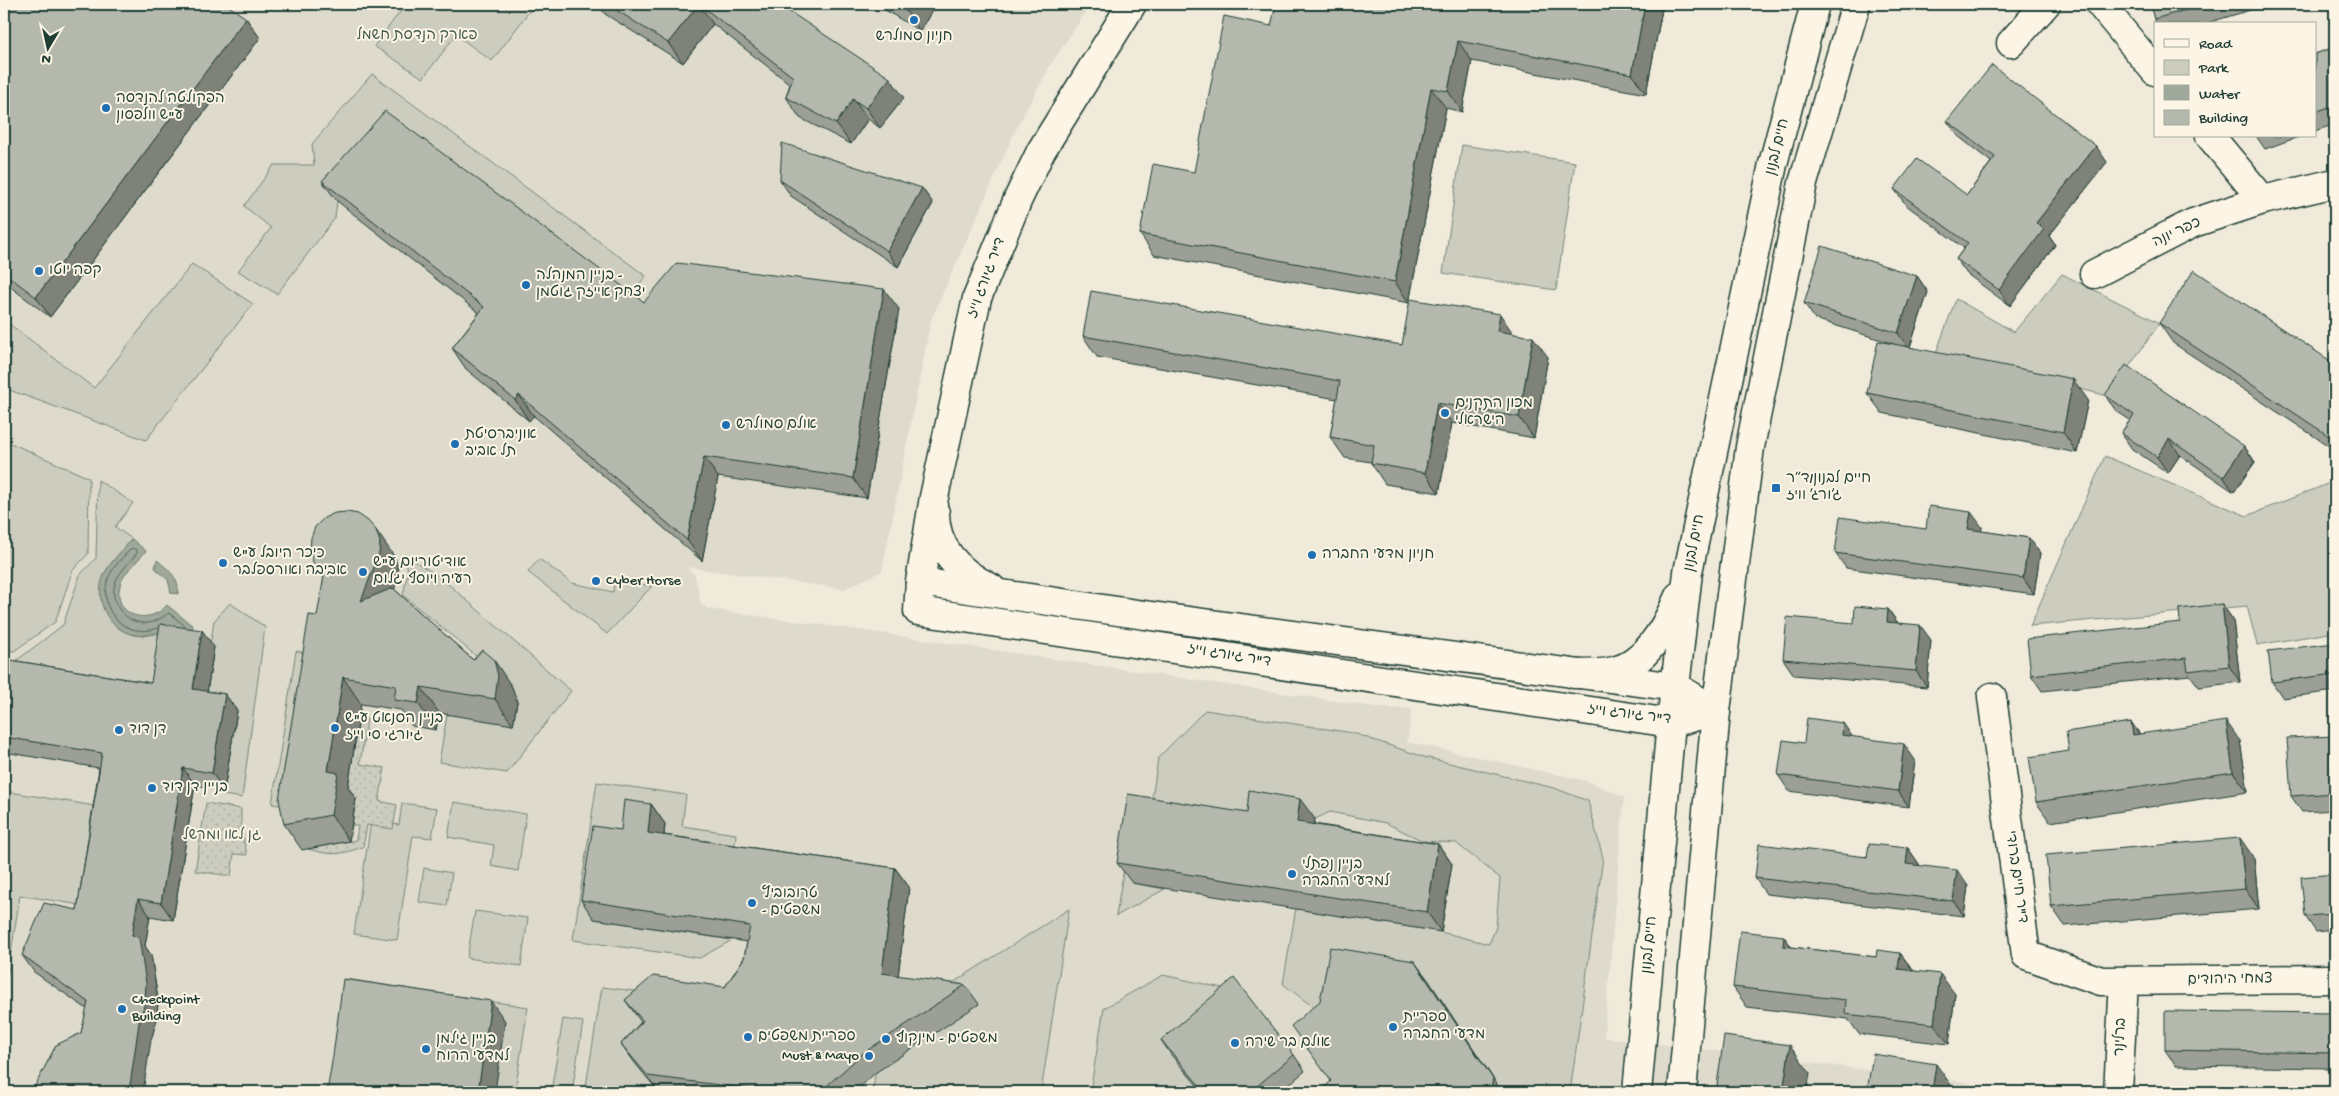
<svg xmlns="http://www.w3.org/2000/svg" width="2339" height="1096" font-family="'Gochi Hand','Playpen Sans Hebrew',sans-serif">
<style>
.built{fill:#dedbcc}
.green{fill:#cccdbf;stroke:#76857a}
.garden{fill:url(#garden-dots);stroke:#76857a}
.water{fill:#9fa89a;stroke:#6c7d71}
.lines{fill:none;stroke-linecap:round;stroke-linejoin:round}
.shore{stroke:#52685d;stroke-width:1}
.street-casing{stroke:#1f3d34;stroke-width:31}
.secondary-casing{stroke:#1f3d34;stroke-width:31}
.street{stroke:#fcf5e5;stroke-width:28}
.secondary{stroke:#fcf5e5;stroke-width:28}
.wall{fill:#9c9f95;stroke:#1f3d34}
.shaded-wall{fill:#7f8279;stroke:#1f3d34}
.building{fill:#b5b9ad;stroke:#1f3d34}
.poi-dot{fill:#1f6fb2;stroke:#fcf5e5;stroke-width:2}
.labels{text-anchor:middle;dominant-baseline:central;stroke-width:4;stroke-linejoin:round;paint-order:stroke}
.park-label{font-size:15px;fill:#425a50;stroke:#fcf5e5}
.poi-label{font-size:15px;fill:#1f3d34;stroke:#fcf5e5;text-anchor:start}
.street-label{font-size:15px;fill:#1f3d34;stroke:#fcf5e5}
</style>
<defs>
<pattern id="garden-dots" width="8" height="8" patternUnits="userSpaceOnUse" patternTransform="scale(1.25)"><rect width="8" height="8" fill="#cccdbf"/><path d="M2 2h.1M6 6h.1" fill="none" stroke="#afb1a5" stroke-width="1.8" stroke-linecap="round"/></pattern>
</defs>
<rect width="100%" height="100%" fill="#efeada"/>
<filter id="ink" filterUnits="userSpaceOnUse"><feTurbulence type="fractalNoise" baseFrequency=".02" numOctaves="2"/><feDisplacementMap in="SourceGraphic" scale="10" xChannelSelector="R" yChannelSelector="G"/><feConvolveMatrix kernelMatrix="1 2 1 2 8 2 1 2 1" color-interpolation-filters="sRGB"/></filter>
<g filter="url(#ink)">
<polygon class="built" points="4,4 1091,4 1051,64 1014,133 931,320 882,571 844,589 686,567 695,575 701,604 708,609 873,632 1376,707 1412,709 1407,742 1587,781 1624,797 1604,1037 1970,1083 1969,1092 4,1092"/>
<g class="green">
<polygon points="406,4 535,4 492,61 456,35 423,78 374,46"/>
<polygon points="372,74 646,276 627,299 337,201 335,218 277,294 238,271 271,228 244,206 274,165 314,165 312,144"/>
<polygon points="1462,145 1575,162 1556,290 1443,273"/>
<polygon points="192,264 253,304 146,440 4,388 4,320 94,388"/>
<polygon points="2062,274 2160,323 2108,396 1936,353 1956,299 2014,332"/>
<polygon points="4,440 89,478 88,554 73,570 55,622 14,651 4,650"/>
<polygon points="2105,456 2247,516 2335,481 2335,632 2257,645 2247,606 2030,626"/>
<path d="M98,480L133,503L115,527L132,539C123,550 109,563 104,576C98,593 101,602 110,616C124,636 136,639 160,633L150,698L4,674L16,661L63,625L80,575L96,558Z"/>
<path d="M405,555L440,577L571,691L507,773L439,762L447,715L517,703C515,690 510,685 500,676L403,595L408,572Z"/>
<polygon points="539,559 572,583 613,592 614,580 652,586 607,634 528,572"/>
<polygon points="230,603 265,627 242,798 223,795 237,711 205,706 214,647 210,646 214,621"/>
<polygon points="296,651 325,657 300,808 272,804"/>
<polygon points="1205,710 1353,733 1424,757 1554,788 1588,801 1603,858 1570,1092 1502,1092 1428,981 1333,1022 1283,984 1296,908 1441,932 1489,944 1496,927 1500,878 1456,843 1423,841 1386,823 1330,812 1315,819 1264,810 1132,883 1165,889 1116,916 1135,801 1151,806 1158,758"/>
<polygon points="597,782 686,795 682,826 736,834 733,862 595,919 732,940 700,958 573,940"/>
<polygon points="4,791 107,808 92,907 20,895 4,998"/>
<polygon points="454,802 526,814 518,871 491,866 494,845 448,837"/>
<polygon points="402,803 437,808 432,838 413,836 397,940 354,934 371,821 399,825"/>
<polygon points="424,868 452,873 447,906 419,902"/>
<polygon points="1069,909 1041,1092 873,1092 875,1073 929,998"/>
<polygon points="475,911 528,918 521,966 467,958"/>
<polygon points="1163,975 1245,993 1203,1092 1090,1092 1104,1008"/>
<polygon points="346,979 528,1007 515,1092 495,1092 343,998"/>
<polygon points="602,987 667,995 656,1041 635,1063 659,1092 585,1092"/>
<polygon points="563,1019 583,1022 572,1092 551,1092"/>
</g>
<g class="garden">
<path d="M359,718L367,719L360,764L385,768L379,801L397,805L393,829L367,825L363,847C339,855 332,856 308,849L356,840L358,826L352,825L356,799L346,798Z"/>
<polygon points="206,803 241,809 241,826 247,855 234,854 231,876 195,871"/>
</g>
<g class="water">
<path d="M132,539L146,551C138,561 123,573 120,585C112,616 148,627 167,605L193,626L191,642C182,639 171,634 161,633C153,632 144,637 135,635C105,630 91,594 107,569C114,558 124,549 132,539Z"/>
<path d="M157,560C168,569 180,578 178,594L171,593L168,580L155,568Z"/>
</g>
<g class="lines">
<path class="shore" d="M158,628C126,640 97,611 108,579C112,567 124,556 132,548L137,550V553C130,562 120,571 116,581C107,602 126,625 148,623C157,622 162,617 169,613L185,626"/>
<defs>
<g id="street">
<polyline points="1132,4 1041,151 1018,199 977,298 934,497 920,582 918,611 1671,723 1716,711"/>
<polyline points="2100,4 2155,71"/>
<polyline points="2011,43 2046,4"/>
<polyline points="2210,136 2263,200"/>
<polyline points="2094,274 2193,223 2263,200 2335,183"/>
<path d="M935,513C935,550 960,573 991,588"/>
<polyline points="920,582 1137,614 1676,687 1716,711"/>
<polyline points="1992,697 2026,955 2101,981 2335,979"/>
<polyline points="2118,1092 2124,981"/>
</g>
<g id="secondary">
<path d="M1574,674C1587,674 1601,674 1614,671C1647,664 1667,625 1679,596"/>
<polyline points="1637,1092 1671,723 1688,572 1773,164 1815,4"/>
<polyline points="1682,1092 1716,711 1750,447 1803,183 1856,4"/>
</g>
</defs>
<use href="#street" class="street-casing"/>
<use href="#secondary" class="secondary-casing"/>
<use href="#street" class="street"/>
<use href="#secondary" class="secondary"/>
</g>
<g class="wall">
<polygon points="4,4 246,18 260,38 50,317 4,282"/>
<polygon points="598,4 778,4 904,98 880,128 868,119 851,144 800,118 786,97 790,84 713,24 683,63 605,14"/>
<polygon points="875,4 936,4 920,31"/>
<polygon points="1663,4 1646,94 1472,61 1462,112 1446,108 1409,303 1154,255 1140,234 1194,172 1271,26"/>
<polygon points="2150,4 2270,4 2204,24 2157,24 2154,19"/>
<polygon points="2335,47 2335,124 2315,131 2315,54"/>
<polygon points="1947,121 2107,162 2049,236 2055,245 2010,306 1967,274 1956,259 1964,248 1906,205 1894,189 1967,195 1991,162 1958,136"/>
<polygon points="2256,136 2301,136 2265,149"/>
<polygon points="780,180 933,203 898,267 791,196"/>
<polygon points="322,181 644,302 899,309 867,498 718,477 702,561 534,416 529,421 466,369 452,348 479,313 337,201"/>
<polygon points="1917,276 1928,292 1910,347 2088,400 2077,453 1882,413 1867,393 1894,344 1815,319 1804,303"/>
<polygon points="2159,323 2335,364 2335,450 2173,343"/>
<polygon points="1514,334 1548,357 1534,438 1452,423 1439,493 1385,484 1371,463 1371,462 1345,458 1330,437 1337,399 1097,357 1083,336 1402,345"/>
<polygon points="2105,395 2244,446 2255,462 2234,492 2180,455 2168,473 2132,449 2121,433 2130,420 2116,411"/>
<polygon points="1982,527 1981,531 2029,538 2040,553 2034,594 1846,568 1835,553 1926,529"/>
<polygon points="394,556 398,568 398,580 394,589 473,660 512,687 517,702 513,725 439,713 436,730 412,726 401,710 361,704 348,787 356,799 349,841 302,850 284,824 317,616"/>
<polygon points="2222,604 2233,620 2240,682 2199,687 2190,675 2042,691 2031,675 2180,622"/>
<polygon points="1888,609 1898,623 1931,640 1927,687 1794,675 1783,659"/>
<polygon points="2335,643 2335,691 2283,698 2272,682"/>
<polygon points="214,647 207,691 225,694 237,711 224,790 195,785 173,920 150,916 145,946 151,955 158,1000 157,1019 151,1040 81,1033 87,1009 34,972 22,955 77,910 99,768 4,752 4,659 151,683"/>
<polygon points="2131,722 2140,734 2240,741 2248,792 2050,822 2036,802 2069,751"/>
<polygon points="2335,736 2335,810 2302,812 2291,796"/>
<polygon points="1853,737 1915,760 1909,807 1789,791 1778,775 1804,743"/>
<polygon points="651,804 665,824 664,835 895,868 909,887 898,976 965,985 979,1004 875,1073 855,1092 659,1092 635,1063 621,1044 641,1022 625,1000 725,987 744,958 747,942 594,919 581,900 621,830"/>
<polygon points="1247,813 1315,819 1314,824 1438,844 1452,864 1441,932 1132,883 1117,863"/>
<polygon points="1908,848 1919,864 1919,866 1968,886 1964,916 1766,894 1755,878"/>
<polygon points="2254,858 2259,909 2065,926 2051,906"/>
<polygon points="2335,874 2335,930 2316,932 2305,916"/>
<polygon points="1784,936 1791,947 1876,957 1900,953 1913,970 1955,994 1949,1044 1859,1034 1848,1019 1747,1007 1733,987"/>
<polygon points="2335,1013 2335,1068 2176,1066 2165,1050"/>
<polygon points="1161,1040 1294,1055 1305,1071 1280,1092 1203,1092 1172,1056"/>
</g>
<g class="shaded-wall">
<polygon points="699,4 713,24 683,63 668,43"/>
<polygon points="910,4 936,4 920,31 906,11"/>
<polygon points="1645,4 1663,4 1646,94 1632,74"/>
<polygon points="246,18 260,38 50,317 36,297"/>
<polygon points="1458,41 1472,61 1462,112 1448,91"/>
<polygon points="890,78 904,98 880,128 866,108"/>
<polygon points="1431,88 1446,108 1409,303 1395,282"/>
<polygon points="853,99 868,119 851,144 836,124"/>
<polygon points="2096,146 2107,162 2049,236 2055,245 2010,306 1999,290 2036,223"/>
<polygon points="922,188 933,203 898,267 887,251"/>
<polygon points="1917,276 1928,292 1909,349 1898,333"/>
<polygon points="884,289 899,309 867,498 853,478"/>
<polygon points="1500,314 1514,335 1497,331"/>
<polygon points="1533,337 1548,357 1534,438 1519,417"/>
<polygon points="2073,379 2088,400 2077,453 2063,432"/>
<polygon points="519,395 534,416 529,421 515,400"/>
<polygon points="1437,403 1452,423 1439,493 1425,473"/>
<polygon points="2169,439 2180,455 2168,473 2157,457"/>
<polygon points="2244,446 2255,462 2234,492 2223,477"/>
<polygon points="704,457 718,477 702,561 687,540"/>
<polygon points="1971,512 1982,527 1979,545 1968,529"/>
<polygon points="376,530 394,556 398,568 398,580 379,627 361,601"/>
<polygon points="2029,538 2040,553 2034,594 2023,578"/>
<polygon points="2222,604 2233,620 2240,682 2229,666"/>
<polygon points="1888,609 1899,625 1887,622"/>
<polygon points="1920,625 1931,640 1927,687 1916,671"/>
<polygon points="202,630 214,647 205,706 193,689"/>
<polygon points="494,660 512,687 517,702 513,725 495,699"/>
<polygon points="343,677 361,704 348,787 356,799 349,841 331,815 328,771"/>
<polygon points="421,687 439,713 436,730 418,703"/>
<polygon points="225,694 237,711 224,790 212,773"/>
<polygon points="2226,721 2240,741 2248,792 2233,772"/>
<polygon points="2131,722 2145,742 2133,735"/>
<polygon points="1843,723 1854,739 1842,735"/>
<polygon points="1904,744 1915,760 1909,807 1898,791"/>
<polygon points="183,768 195,785 173,920 161,903"/>
<polygon points="1300,799 1315,819 1311,842 1297,822"/>
<polygon points="651,804 665,824 662,852 648,833"/>
<polygon points="2240,838 2254,858 2259,909 2245,889"/>
<polygon points="1438,844 1452,864 1441,932 1427,912"/>
<polygon points="1908,848 1919,864 1917,880 1906,864"/>
<polygon points="895,868 909,887 896,993 882,973"/>
<polygon points="1957,870 1968,886 1964,916 1953,901"/>
<polygon points="138,899 150,916 145,946 151,955 158,1000 157,1019 151,1040 143,1092 129,1092 132,935"/>
<polygon points="1784,936 1798,957 1783,946"/>
<polygon points="1900,953 1915,973 1898,969"/>
<polygon points="1414,961 1429,981 1502,1092 1490,1092"/>
<polygon points="1940,974 1955,994 1949,1044 1934,1024"/>
<polygon points="491,1001 505,1021 495,1092 478,1092"/>
<polygon points="1790,1045 1810,1073 1807,1092 1783,1092"/>
<polygon points="1936,1064 1956,1092 1932,1092"/>
</g>
<g class="building">
<polygon points="4,4 226,4 246,18 36,297 4,273"/>
<polygon points="607,4 778,4 890,78 866,108 853,99 836,124 786,97 793,77 699,4 668,43"/>
<polygon points="894,4 910,4 906,11"/>
<polygon points="1276,4 1645,4 1632,74 1458,41 1448,91 1431,88 1395,282 1140,234 1153,164 1194,172 1224,16 1271,26"/>
<polygon points="2150,4 2207,4 2154,19"/>
<polygon points="2335,47 2335,105 2315,112 2315,54"/>
<polygon points="1992,65 2096,146 2036,223 2044,229 1999,290 1956,259 1968,243 1894,189 1917,159 1967,195 1995,157 1947,121"/>
<polygon points="385,111 644,302 677,263 884,289 853,478 704,457 687,540 519,395 515,400 452,348 484,307 322,181"/>
<polygon points="782,143 922,188 887,251 780,180"/>
<polygon points="1822,246 1917,276 1898,333 1804,303"/>
<polygon points="2194,270 2335,364 2335,440 2159,323"/>
<polygon points="1091,291 1402,345 1410,299 1500,314 1497,331 1533,337 1519,417 1437,403 1425,473 1371,463 1374,445 1330,437 1340,381 1083,336"/>
<polygon points="1878,341 2073,379 2063,432 1867,393"/>
<polygon points="2126,365 2244,446 2223,477 2169,439 2157,457 2121,433 2134,415 2105,395"/>
<polygon points="1929,506 1971,512 1968,529 2029,538 2023,578 1835,553 1840,517 1926,529"/>
<polygon points="347,512 358,514 368,521 376,530 380,542 379,554 361,601 393,588 473,660 482,650 494,660 498,676 495,699 421,687 418,703 394,700 396,686 343,677 328,771 338,773 331,815 284,824 279,800 282,781 309,615 317,616 324,576 313,562 310,550 311,538 315,527 324,518 335,513"/>
<polygon points="2222,604 2229,666 2188,671 2186,658 2031,675 2027,639 2180,622 2179,609"/>
<polygon points="1855,606 1888,609 1887,622 1920,625 1916,671 1783,659 1787,617 1854,623"/>
<polygon points="160,624 202,630 193,689 225,694 212,773 183,768 161,903 138,899 132,935 139,938 146,983 145,1002 139,1023 129,1092 32,1092 56,1045 81,1033 88,1002 22,955 44,903 77,910 102,753 4,737 4,659 151,683"/>
<polygon points="2335,643 2335,674 2272,682 2268,651"/>
<polygon points="1807,718 1843,723 1842,735 1904,744 1898,791 1778,775 1783,740 1804,743"/>
<polygon points="2226,721 2233,772 2036,802 2029,757 2069,751 2066,732 2131,722 2133,735"/>
<polygon points="2335,736 2335,793 2291,796 2287,738"/>
<polygon points="1249,790 1300,799 1297,822 1438,844 1427,912 1117,863 1128,794 1247,813"/>
<polygon points="624,800 651,804 648,833 895,868 882,973 965,985 862,1054 820,1092 775,1092 648,1076 621,1044 643,1021 625,1000 653,976 725,987 744,958 750,926 581,900 593,826 621,830"/>
<polygon points="2240,838 2245,889 2051,906 2046,855"/>
<polygon points="1759,844 1867,857 1869,844 1908,848 1906,864 1957,870 1953,901 1755,878"/>
<polygon points="2335,874 2335,914 2305,916 2301,877"/>
<polygon points="1740,931 1784,936 1783,946 1876,957 1877,950 1900,953 1898,969 1940,974 1934,1024 1845,1014 1846,1000 1733,987"/>
<polygon points="1330,947 1414,961 1493,1079 1490,1092 1320,1092 1331,1081 1291,1026 1320,1001"/>
<polygon points="1234,978 1294,1055 1250,1092 1205,1092 1161,1040"/>
<polygon points="343,979 491,1001 478,1092 327,1092 333,1056"/>
<polygon points="2165,1011 2335,1013 2335,1053 2165,1050"/>
<polygon points="1724,1036 1790,1045 1783,1092 1716,1092"/>
<polygon points="1873,1054 1936,1064 1932,1092 1867,1092"/>
</g>
</g>
<g class="poi-dot">
<circle cx="914" cy="20" r="5"/>
<circle cx="106" cy="108" r="5"/>
<circle cx="39" cy="271" r="5"/>
<circle cx="526" cy="285" r="5"/>
<circle cx="1445" cy="413" r="5"/>
<circle cx="726" cy="425" r="5"/>
<circle cx="455" cy="444" r="5"/>
<rect x="1771" y="483" width="10" height="10" rx="2.5"/>
<circle cx="1312" cy="555" r="5"/>
<circle cx="223" cy="563" r="5"/>
<circle cx="363" cy="572" r="5"/>
<circle cx="596" cy="581" r="5"/>
<circle cx="335" cy="728" r="5"/>
<circle cx="119" cy="730" r="5"/>
<circle cx="152" cy="788" r="5"/>
<circle cx="1292" cy="874" r="5"/>
<circle cx="752" cy="903" r="5"/>
<circle cx="122" cy="1009" r="5"/>
<circle cx="1393" cy="1027" r="5"/>
<circle cx="748" cy="1037" r="5"/>
<circle cx="886" cy="1039" r="5"/>
<circle cx="1235" cy="1043" r="5"/>
<circle cx="426" cy="1049" r="5"/>
<circle cx="869" cy="1056" r="5"/>
</g>
<g class="labels">
<g class="park-label">
<text x="417" y="36">פארק הנדסת חשמל</text>
<text x="222" y="836">גן לאו ומרשל</text>
</g>
<g class="poi-label">
<text x="914" y="37" text-anchor="middle">חניון סמולרש</text>
<text x="116" y="99">הפקולטה להנדסה<tspan x="116" dy="17">ע"ש וולפסון</tspan></text>
<text x="49" y="271">קפה יוטו</text>
<text x="536" y="276">בניין המנהלה -<tspan x="536" dy="17">יצחק אייזק גוטמן</tspan></text>
<text x="1455" y="404">מכון התקנים<tspan x="1455" dy="17">הישראלי</tspan></text>
<text x="736" y="425">אולם סמולרש</text>
<text x="465" y="435">אוניברסיטת<tspan x="465" dy="17">תל אביב</tspan></text>
<text x="1786" y="479">חיים לבנון/ד״ר<tspan x="1786" dy="17">ג׳ורג׳ וויז</tspan></text>
<text x="233" y="554">כיכר היובל ע"ש<tspan x="233" dy="17">אביבה ואורספלבר</tspan></text>
<text x="1322" y="555">חניון מדעי החברה</text>
<text x="373" y="563">אודיטוריום ע"ש<tspan x="373" dy="17">רעיה ויוסף יגלום</tspan></text>
<text x="606" y="581">Cyber Horse</text>
<text x="345" y="719">בניין הסנאט ע"ש<tspan x="345" dy="17">ג'ורג' ס' וייז</tspan></text>
<text x="129" y="730">דן דוד</text>
<text x="162" y="788">בניין דן דוד</text>
<text x="1302" y="865">בניין נפתלי<tspan x="1302" dy="17">למדעי החברה</tspan></text>
<text x="762" y="894">טרובוביץ<tspan x="762" dy="17">- משפטים</tspan></text>
<text x="132" y="1000">Checkpoint<tspan x="132" dy="17">Building</tspan></text>
<text x="1403" y="1018">ספריית<tspan x="1403" dy="17">מדעי החברה</tspan></text>
<text x="758" y="1037">ספריית משפטים</text>
<text x="896" y="1039">משפטים - מינקוף</text>
<text x="436" y="1040">בניין גילמן<tspan x="436" dy="17">למדעי הרוח</tspan></text>
<text x="1245" y="1043">אולם בר שירה</text>
<text x="859" y="1056" text-anchor="end">Must &amp; Mayo</text>
</g>
<g class="street-label">
<text transform="translate(1778 147) rotate(-76)">חיים לבנון</text>
<text transform="translate(2177 233) rotate(-25)">כפר יונה</text>
<text transform="translate(987 278) rotate(-70)">ד"ר ג'ורג וייז</text>
<text transform="translate(1695 543) rotate(-79)">חיים לבנון</text>
<text transform="translate(1229 656) rotate(9)">ד"ר ג'ורג וייז</text>
<text transform="translate(1629 715) rotate(7)">ד"ר ג'ורג וייז</text>
<text transform="translate(2016 877) rotate(82)">ד"ר חיים ברודי</text>
<text transform="translate(1650 945) rotate(-85)">חיים לבנון</text>
<text transform="translate(2230 980) rotate(-1)">צמחי היהודים</text>
<text transform="translate(2121 1037) rotate(-87)">ברלינר</text>
</g>
</g>
<rect width="2339" height="1096" fill="none" stroke="#fcf5e5" stroke-width="20"/>
<rect x="10" y="10" width="2319" height="1076" fill="none" stroke="#1f3d34" stroke-width="2" filter="url(#ink)"/>
<rect x="2154" y="22" width="162" height="115" fill="#fcf5e5" stroke="#a4ab9e"/>
<rect x="2164" y="39" width="25" height="8" fill="#fcf5e5" stroke="#a4ab9e"/>
<text x="2199" y="48" font-size="15" fill="#1f3d34">Road</text>
<rect x="2164" y="60" width="25" height="15" fill="#cccdbf" stroke="#a4ab9e"/>
<text x="2199" y="72" font-size="15" fill="#1f3d34">Park</text>
<rect x="2164" y="85" width="25" height="15" fill="#9fa89a" stroke="#a4ab9e"/>
<text x="2199" y="98" font-size="15" fill="#1f3d34">Water</text>
<rect x="2164" y="110" width="25" height="15" fill="#b5b9ad" stroke="#a4ab9e"/>
<text x="2199" y="122" font-size="15" fill="#1f3d34">Building</text>
<g transform="translate(48 48) rotate(189)" stroke="#fcf5e5" stroke-width="4" paint-order="stroke">
<path d="M0-4L9 19L0 12L-9 19Z" fill="#1f3d34"/>
<text y="-8" font-size="14" font-weight="bold" text-anchor="middle" fill="#1f3d34">N</text>
</g>
</svg>
